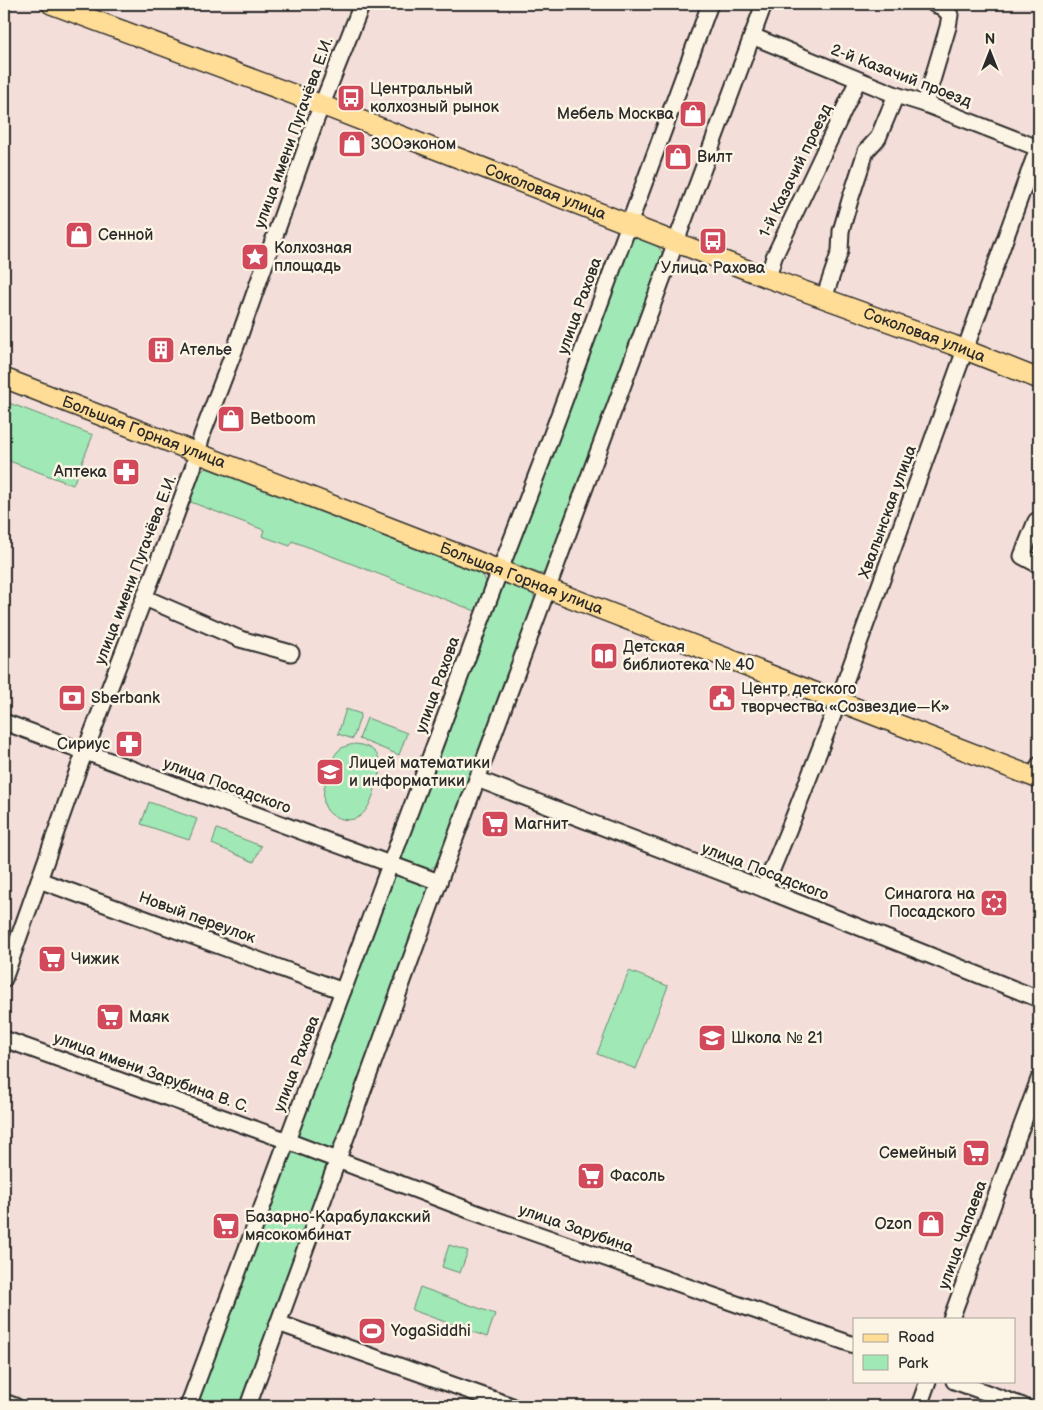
<svg xmlns="http://www.w3.org/2000/svg" width="1043" height="1410" font-family="'Balsamiq Sans',sans-serif">
<style>
.green{fill:#a0e8b6;stroke:#668a70}
.lines{fill:none;stroke-linecap:round;stroke-linejoin:round}
.minor-casing{stroke:#2b2b2b;stroke-width:19}
.major-casing{stroke:#2b2b2b;stroke-width:22}
.minor{stroke:#fcf5e5;stroke-width:15}
.major{stroke:#ffdd96;stroke-width:19}
.labels{text-anchor:middle;dominant-baseline:central;stroke-width:5;stroke-linejoin:round;paint-order:stroke}
.street-label{font-size:16px;fill:#2b2b2b;stroke:#fcf5e5}
.poi-label{font-size:16px;fill:#2b2b2b;stroke:#fcf5e5;text-anchor:start}
</style>
<rect width="100%" height="100%" fill="#f4ded9"/>
<filter id="ink" filterUnits="userSpaceOnUse"><feTurbulence type="fractalNoise" baseFrequency=".02" numOctaves="2"/><feDisplacementMap in="SourceGraphic" scale="10" xChannelSelector="R" yChannelSelector="G"/><feConvolveMatrix kernelMatrix="1 2 1 2 8 2 1 2 1" color-interpolation-filters="sRGB"/></filter>
<g filter="url(#ink)">
<g class="green">
<path d="M635,237C646,241 662,244 663,257L547,569L545,572L541,574L512,563L510,559L630,239Z"/>
<polygon points="4,401 93,435 73,485 4,459"/>
<path d="M206,468L481,574C493,584 482,600 478,612L292,541L290,546L262,536L264,530L188,501L199,473Z"/>
<path d="M502,583C512,582 532,588 535,599L437,865L428,870L402,860L399,856Z"/>
<polygon points="346,709 361,714 353,739 338,734"/>
<polygon points="367,718 407,733 399,755 359,739"/>
<path d="M356,744C383,748 383,764 376,786C371,803 364,824 342,819C316,813 323,789 329,771C332,764 333,756 338,751C343,746 349,745 356,744Z"/>
<polygon points="149,802 197,819 189,840 141,824"/>
<polygon points="217,829 261,846 254,862 212,844"/>
<polygon points="397,875 425,885 429,892 336,1145 329,1150 297,1137 296,1132 393,876"/>
<polygon points="629,971 668,986 636,1069 597,1054"/>
<polygon points="293,1152 325,1165 328,1169 242,1406 193,1406 289,1153"/>
<polygon points="449,1245 468,1251 460,1273 442,1267"/>
<polygon points="420,1287 495,1314 487,1337 412,1310"/>
</g>
<g class="lines">
<defs>
<g id="minor">
<polyline points="752,36 896,95 925,104 1038,148"/>
<polyline points="925,104 948,27 950,15 942,7 934,4"/>
<polyline points="768,278 774,257 858,80"/>
<polyline points="824,298 840,251 841,231 850,200 866,151 878,138 896,95"/>
<polyline points="1036,521 1022,556 1039,565"/>
<polyline points="145,598 240,639 291,653"/>
<polyline points="4,722 439,882"/>
<polyline points="1035,777 1039,765"/>
<polyline points="477,779 741,880 1039,999"/>
<polyline points="39,880 343,991"/>
<polyline points="764,889 794,816 832,718 1039,145"/>
<polyline points="4,979 79,767 170,531 193,468 202,435 236,346 315,122 362,4"/>
<polyline points="4,1039 277,1137 474,1212 854,1345"/>
<polyline points="951,1319 1039,1079"/>
<polyline points="278,1323 512,1406"/>
<polyline points="954,1381 1023,1406"/>
<polyline points="4,1402 15,1406"/>
<polyline points="188,1406 500,570 542,461 710,4"/>
<polyline points="248,1406 439,882 764,4"/>
<polyline points="919,1406 928,1381"/>
</g>
<g id="major">
<path id="s1" d="M51,4L306,99L768,278L953,345L1039,379"/>
<path id="s2" d="M4,378L1039,779"/>
</g>
</defs>
<use href="#minor" class="minor-casing"/>
<use href="#major" class="major-casing"/>
<use href="#minor" class="minor"/>
<use href="#major" class="major"/>
</g>
</g>
<defs>
<symbol id="bus-square" viewBox="-11 -11 22 22"><rect x="-9" y="-9" width="18" height="18" rx="4" fill="#d1495b" stroke="#fcf5e5"/><path d="M-5-6H5V4H4V6H2V4H-2V6H-4V4H-5ZM-3.5-4V0h7V-4ZM-3.5 1.2v1.5H-2V1.2ZM2 1.2v1.5H3.5V1.2Z" fill="#fff"/></symbol>
<symbol id="shop-square" viewBox="-11 -11 22 22"><rect x="-9" y="-9" width="18" height="18" rx="4" fill="#d1495b" stroke="#fcf5e5"/><path d="M-5-2.5h2.3a2.7 3.5 0 0 1 5.4 0H5L5.5 6h-11ZM-1.5-2.5h3a1.5 2.3 0 0 0-3 0Z" fill="#fff"/></symbol>
<symbol id="sight-square" viewBox="-11 -11 22 22"><rect x="-9" y="-9" width="18" height="18" rx="4" fill="#d1495b" stroke="#fcf5e5"/><path d="M0-6L1.8-2.2L6-1.7L2.9 1.2L3.7 5.4L0 3.3L-3.7 5.4L-2.9 1.2L-6-1.7L-1.8-2.2Z" fill="#fff"/></symbol>
<symbol id="building-square" viewBox="-11 -11 22 22"><rect x="-9" y="-9" width="18" height="18" rx="4" fill="#d1495b" stroke="#fcf5e5"/><path d="M-4-6H4V6H1V3H-1V6H-4ZM-2.5-4.3h1.7v1.8h-1.7ZM.8-4.3h1.7v1.8H.8ZM-2.5-1h1.7V.8h-1.7ZM.8-1h1.7V.8H.8Z" fill="#fff"/></symbol>
<symbol id="pharmacy-square" viewBox="-11 -11 22 22"><rect x="-9" y="-9" width="18" height="18" rx="4" fill="#d1495b" stroke="#fcf5e5"/><path d="M-2-6h4v4h4v4h-4v4h-4v-4h-4v-4h4Z" fill="#fff"/></symbol>
<symbol id="library-square" viewBox="-11 -11 22 22"><rect x="-9" y="-9" width="18" height="18" rx="4" fill="#d1495b" stroke="#fcf5e5"/><path d="M-6-4Q-3-5.5-.7-3.5V5Q-3 3-6 4ZM6-4Q3-5.5 .7-3.5V5Q3 3 6 4Z" fill="#fff"/></symbol>
<symbol id="bank-square" viewBox="-11 -11 22 22"><rect x="-9" y="-9" width="18" height="18" rx="4" fill="#d1495b" stroke="#fcf5e5"/><path d="M-6-4H6V4H-6ZM0-2.3a2.3 2.3 0 1 0 0 4.6a2.3 2.3 0 1 0 0-4.6Z" fill="#fff"/></symbol>
<symbol id="civic-square" viewBox="-11 -11 22 22"><rect x="-9" y="-9" width="18" height="18" rx="4" fill="#d1495b" stroke="#fcf5e5"/><path d="M-.6-6.5H3V-4.5H.6V-3L4-1V1h2V6H-6V1h2V-1L-.6-3ZM-1.2 2.5V6h2.4V2.5Z" fill="#fff"/></symbol>
<symbol id="school-square" viewBox="-11 -11 22 22"><rect x="-9" y="-9" width="18" height="18" rx="4" fill="#d1495b" stroke="#fcf5e5"/><path d="M0-5L7-2L0 1L-7-2ZM-4 1L0 2.5L4 1V4Q0 6-4 4Z" fill="#fff"/></symbol>
<symbol id="supermarket-square" viewBox="-11 -11 22 22"><rect x="-9" y="-9" width="18" height="18" rx="4" fill="#d1495b" stroke="#fcf5e5"/><path d="M-6-5.5h2.5l.6 2H6L4.5 2H-2.5L-4.4-4H-6ZM-1.5 3.2a1.3 1.3 0 1 0 .1 0ZM3 3.2a1.3 1.3 0 1 0 .1 0Z" fill="#fff"/></symbol>
<symbol id="synagogue-square" viewBox="-11 -11 22 22"><rect x="-9" y="-9" width="18" height="18" rx="4" fill="#d1495b" stroke="#fcf5e5"/><path d="M0-6.5L5.6 3.2H-5.6ZM0 6.5L5.6-3.2H-5.6Z" fill="#fff"/></symbol>
<symbol id="stadium-square" viewBox="-11 -11 22 22"><rect x="-9" y="-9" width="18" height="18" rx="4" fill="#d1495b" stroke="#fcf5e5"/><path d="M0-5a6.5 5 0 1 0 0 10a6.5 5 0 1 0 0-10ZM-3.5-1.8h7v3.6h-7Z" fill="#fff"/></symbol>
</defs>
<g fill-rule="evenodd">
<use href="#bus-square" x="335" y="82" width="32" height="32"/>
<use href="#shop-square" x="677" y="98" width="32" height="32"/>
<use href="#shop-square" x="336" y="128" width="32" height="32"/>
<use href="#shop-square" x="662" y="141" width="32" height="32"/>
<use href="#shop-square" x="63" y="219" width="32" height="32"/>
<use href="#bus-square" x="697" y="225" width="32" height="32"/>
<use href="#sight-square" x="239" y="241" width="32" height="32"/>
<use href="#building-square" x="145" y="334" width="32" height="32"/>
<use href="#shop-square" x="215" y="403" width="32" height="32"/>
<use href="#pharmacy-square" x="110" y="456" width="32" height="32"/>
<use href="#library-square" x="588" y="640" width="32" height="32"/>
<use href="#bank-square" x="56" y="682" width="32" height="32"/>
<use href="#civic-square" x="706" y="682" width="32" height="32"/>
<use href="#pharmacy-square" x="113" y="728" width="32" height="32"/>
<use href="#school-square" x="314" y="756" width="32" height="32"/>
<use href="#supermarket-square" x="479" y="808" width="32" height="32"/>
<use href="#synagogue-square" x="978" y="887" width="32" height="32"/>
<use href="#supermarket-square" x="36" y="943" width="32" height="32"/>
<use href="#supermarket-square" x="94" y="1001" width="32" height="32"/>
<use href="#school-square" x="696" y="1022" width="32" height="32"/>
<use href="#supermarket-square" x="960" y="1137" width="32" height="32"/>
<use href="#supermarket-square" x="575" y="1160" width="32" height="32"/>
<use href="#shop-square" x="915" y="1208" width="32" height="32"/>
<use href="#supermarket-square" x="210" y="1210" width="32" height="32"/>
<use href="#stadium-square" x="356" y="1315" width="32" height="32"/>
</g>
<g class="labels">
<g class="street-label">
<text transform="translate(901 76) rotate(21)">2-й Казачий проезд</text>
<text transform="translate(294 133) rotate(-70)">улица имени Пугачёва Е.И.</text>
<text transform="translate(796 171) rotate(-64)">1-й Казачий проезд</text>
<text stroke="none"><textPath href="#s1" startOffset="529">Соколовая улица</textPath></text>
<text transform="translate(580 306) rotate(-70)">улица Рахова</text>
<text stroke="none"><textPath href="#s1" startOffset="934">Соколовая улица</textPath></text>
<text stroke="none"><textPath href="#s2" startOffset="150">Большая Горная улица</textPath></text>
<text transform="translate(888 512) rotate(-70)">Хвалынская улица</text>
<text transform="translate(136 570) rotate(-69)">улица имени Пугачёва Е.И.</text>
<text stroke="none"><textPath href="#s2" startOffset="555">Большая Горная улица</textPath></text>
<text transform="translate(438 685) rotate(-70)">улица Рахова</text>
<text transform="translate(227 786) rotate(20)">улица Посадского</text>
<text transform="translate(765 872) rotate(21)">улица Посадского</text>
<text transform="translate(197 918) rotate(20)">Новый переулок</text>
<text transform="translate(297 1064) rotate(-69)">улица Рахова</text>
<text transform="translate(151 1073) rotate(20)">улица имени Зарубина В. С.</text>
<text transform="translate(576 1229) rotate(19)">улица Зарубина</text>
<text transform="translate(963 1235) rotate(-70)">улица Чапаева</text>
</g>
<g class="poi-label">
<text x="370" y="89">Центральный<tspan x="370" dy="18">колхозный рынок</tspan></text>
<text x="674" y="114" text-anchor="end">Мебель Москва</text>
<text x="371" y="144">ЗООэконом</text>
<text x="697" y="157">Вилт</text>
<text x="98" y="235">Сенной</text>
<text x="274" y="248">Колхозная<tspan x="274" dy="18">площадь</tspan></text>
<text x="713" y="268" text-anchor="middle">Улица Рахова</text>
<text x="180" y="350">Ателье</text>
<text x="250" y="419">Betboom</text>
<text x="107" y="472" text-anchor="end">Аптека</text>
<text x="623" y="647">Детская<tspan x="623" dy="18">библиотека № 40</tspan></text>
<text x="741" y="689">Центр детского<tspan x="741" dy="18">творчества «Созвездие—К»</tspan></text>
<text x="91" y="698">Sberbank</text>
<text x="110" y="744" text-anchor="end">Сириус</text>
<text x="349" y="763">Лицей математики<tspan x="349" dy="18">и информатики</tspan></text>
<text x="514" y="824">Магнит</text>
<text x="975" y="894" text-anchor="end">Синагога на<tspan x="975" dy="18">Посадского</tspan></text>
<text x="71" y="959">Чижик</text>
<text x="129" y="1017">Маяк</text>
<text x="731" y="1038">Школа № 21</text>
<text x="957" y="1153" text-anchor="end">Семейный</text>
<text x="610" y="1176">Фасоль</text>
<text x="245" y="1217">Базарно-Карабулакский<tspan x="245" dy="18">мясокомбинат</tspan></text>
<text x="912" y="1224" text-anchor="end">Ozon</text>
<text x="391" y="1331">YogaSiddhi</text>
</g>
</g>
<rect width="1043" height="1410" fill="none" stroke="#fcf5e5" stroke-width="20"/>
<rect x="10" y="10" width="1023" height="1390" fill="none" stroke="#2b2b2b" stroke-width="2" filter="url(#ink)"/>
<rect x="853" y="1318" width="162" height="65" fill="#fcf5e5" stroke="#a8a49b"/>
<rect x="863" y="1334" width="25" height="8" fill="#ffdd96" stroke="#a8a49b"/>
<text x="898" y="1342" font-size="15" fill="#2b2b2b">Road</text>
<rect x="863" y="1355" width="25" height="15" fill="#a0e8b6" stroke="#a8a49b"/>
<text x="898" y="1368" font-size="15" fill="#2b2b2b">Park</text>
<g transform="translate(990 52)" stroke="#fcf5e5" stroke-width="4" paint-order="stroke">
<path d="M0-4L9 19L0 12L-9 19Z" fill="#2b2b2b"/>
<text y="-8" font-size="14" font-weight="bold" text-anchor="middle" fill="#2b2b2b">N</text>
</g>
</svg>
